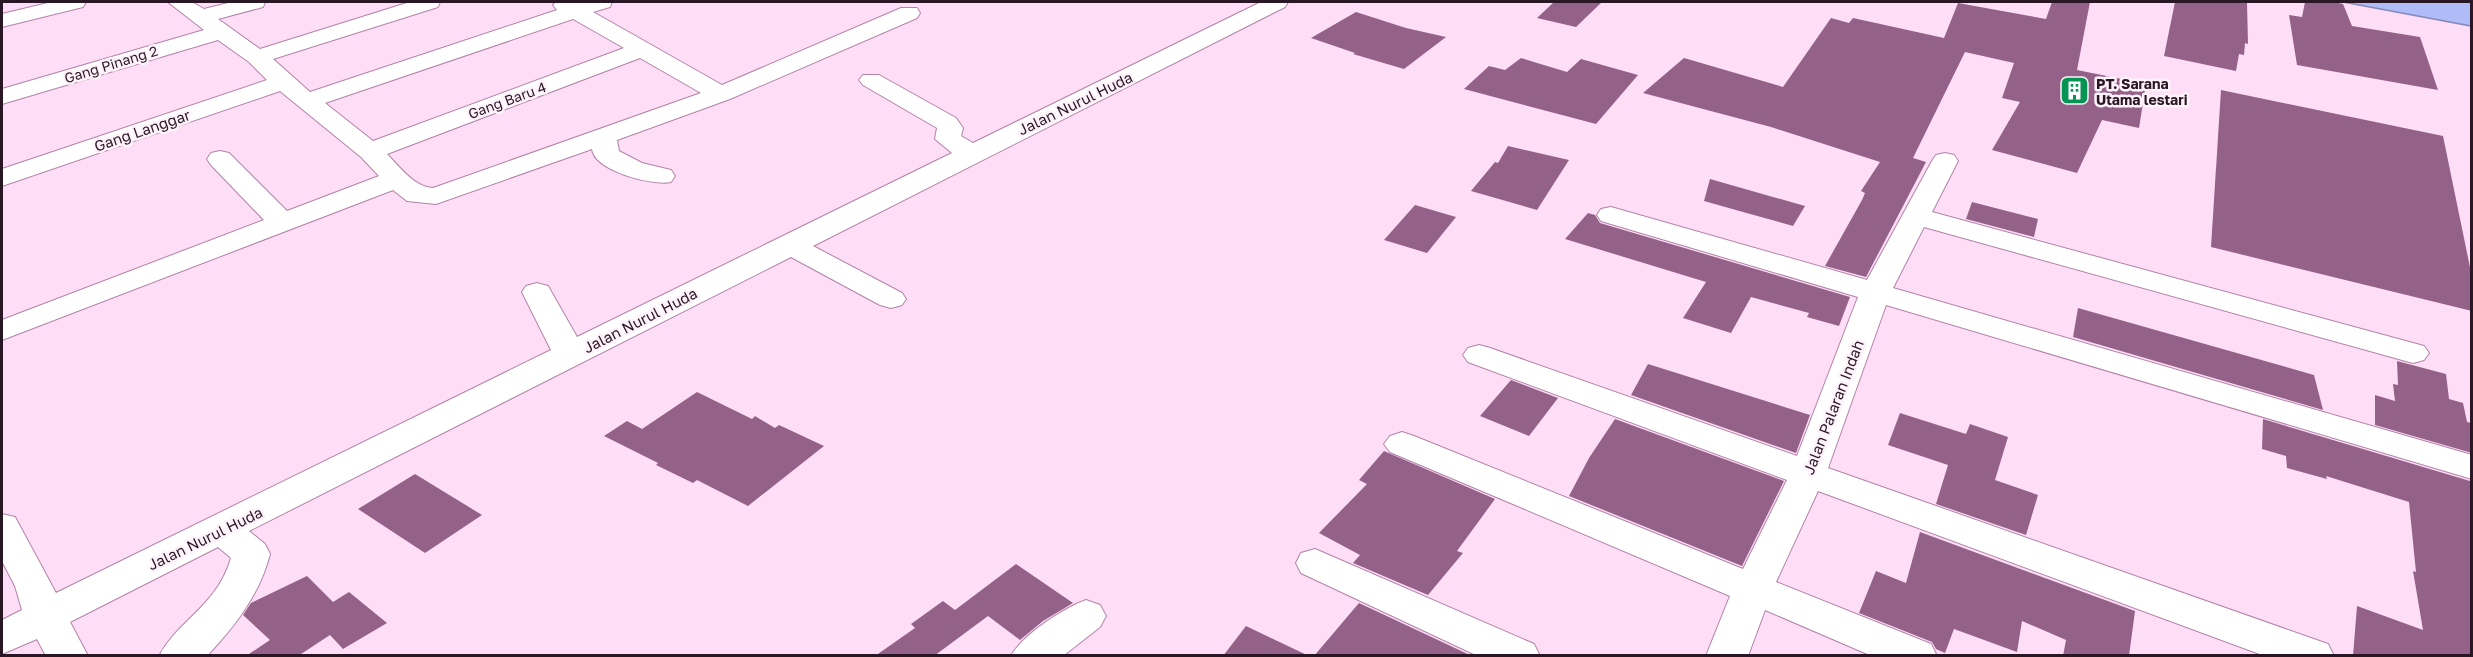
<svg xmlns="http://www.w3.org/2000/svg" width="2473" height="657" font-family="'Golos Text',sans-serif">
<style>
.water{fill:#afbcf8;stroke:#878ab9;stroke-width:1.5}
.building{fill:#946189}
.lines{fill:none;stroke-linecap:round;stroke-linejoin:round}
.minor-casing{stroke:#b382a8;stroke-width:2}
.minor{fill:#fff;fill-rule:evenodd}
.labels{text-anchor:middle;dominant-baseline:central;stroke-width:5;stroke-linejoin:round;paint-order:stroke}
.far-street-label{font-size:14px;fill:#291725;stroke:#fef3fb}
.far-poi-label{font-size:14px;font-weight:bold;fill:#291725;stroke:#fef3fb;text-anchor:start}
.street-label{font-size:15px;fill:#291725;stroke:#fef3fb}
</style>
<rect width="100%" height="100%" fill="#fedef6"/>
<polygon class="water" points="2343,2 2471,2 2471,26"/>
<g class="building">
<polygon points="1554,2 1602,2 1576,27 1537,18"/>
<polygon points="2052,2 2090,2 2077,70 2146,84 2139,128 2102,120 2077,173 1992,150 2020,102 2002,98 2014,63 1965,52 1913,158 1926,162 1866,277 1825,266 1862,200 1865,193 1861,191 1880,162 1771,127 1643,93 1684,58 1783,87 1831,18 1849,23 1853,18 1944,38 1958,3 2046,19"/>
<polygon points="2175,2 2247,2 2248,44 2245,43 2244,55 2239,54 2236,71 2164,56"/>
<polygon points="2305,2 2335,2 2343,4 2352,26 2420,37 2438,90 2297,65 2289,15 2302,17"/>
<polygon points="1356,12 1406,28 1446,37 1404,69 1353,54 1355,53 1311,38"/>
<polygon points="1521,58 1567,72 1581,59 1638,75 1596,124 1464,89 1489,66 1505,70"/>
<polygon points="2221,90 2443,136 2472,277 2472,311 2211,247"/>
<polygon points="1508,146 1569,160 1537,210 1471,191 1495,162 1498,163"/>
<polygon points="1710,179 1805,206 1793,226 1743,212 1704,201"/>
<polygon points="1972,202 2038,219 2034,237 1966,219"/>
<polygon points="1415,205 1456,217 1427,253 1384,240"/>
<polygon points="1588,213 1595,215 1600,223 1850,297 1839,326 1807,317 1809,313 1751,297 1731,333 1683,318 1706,282 1565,239"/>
<polygon points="2078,308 2314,375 2323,410 2073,337"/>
<polygon points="2397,361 2446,374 2449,399 2463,403 2467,422 2472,423 2472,453 2375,425 2375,395 2395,401 2393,384 2398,385"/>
<polygon points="1648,364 1810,415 1796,453 1631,395"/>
<polygon points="1511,380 1558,398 1529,436 1480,416"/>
<polygon points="697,392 752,419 755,416 775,428 779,425 824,446 748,506 697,480 693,483 656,465 658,463 604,436 627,421 642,429"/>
<polygon points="1900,413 1966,434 1970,424 2008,437 1995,480 2038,495 2026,535 1936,504 1948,465 1888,445"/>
<polygon points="1615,419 1784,481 1742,566 1569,496 1589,458"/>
<polygon points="2263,419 2470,481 2472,656 2353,656 2357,606 2423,630 2413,571 2416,572 2409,502 2326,476 2327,479 2287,468 2286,456 2262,449"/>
<polygon points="1384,451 1495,499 1457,551 1463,553 1428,595 1353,563 1360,555 1319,533 1367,484 1359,480"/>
<polygon points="415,474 482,515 425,553 358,509"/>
<polygon points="1920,532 2135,611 2129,656 2063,656 2066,640 2022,621 2017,652 1954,629 1945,653 1936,649 1932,642 1859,613 1876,571 1906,583"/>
<polygon points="1016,564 1073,603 1043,621 1020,640 988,616 934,656 875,656 915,628 911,624 943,601 955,610"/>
<polygon points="307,576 333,602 349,592 387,623 343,649 330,635 298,656 246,656 270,640 243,615 251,603"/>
<polygon points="1359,603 1472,656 1314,656"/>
<polygon points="1246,626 1309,656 1223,656"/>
</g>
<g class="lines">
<defs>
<g id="minor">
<polygon points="52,2 86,2 83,7 2,27 2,14"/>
<path d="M168,2H192L204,9L232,2H265L263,7L218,19L260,49L410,2H440L438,7L273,59L310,92L557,10L553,5L556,2H612L610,7L593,12L722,85L901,8H917L920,13L917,18L730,99L617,140L619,151L642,163L671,170L675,176L671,182C653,186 594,171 592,149L436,204L407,201L393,190L2,340V320L264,220L211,165L207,159L211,153L220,151L229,153L287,211L379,176L361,157L280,91L2,186V169L267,80L249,62L218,40L2,104V89L204,30ZM573,19L624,48L373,141L325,103ZM640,58L701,93L433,188C414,187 400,167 387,154Z"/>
<path d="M1261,2H1288L1285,7L813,246L902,293L906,299L902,305L891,308L880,305L791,257L249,531L265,544L270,554C260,594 235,626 207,656H159C179,619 217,606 231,558L218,547L70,622L88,656H46L37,639L2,654V620L22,610L15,586L2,561V514L15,517L56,593L551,350L522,292L526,286L537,283L548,286L577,337L952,153L935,139L937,128L863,85L859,80L863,75H879L956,118L963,128L961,136L973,143Z"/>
<polygon points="1945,153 1954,155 1958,161 1932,212 2424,346 2429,353 2424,360 2413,363 1924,227 1893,288 2472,455 2472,479 1886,305 1828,468 2328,644 2334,656 2265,656 1818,491 1776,582 1931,644 1937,656 1872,656 1765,610 1748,656 1706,656 1730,596 1390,452 1384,444 1390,436 1402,432 1414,436 1743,569 1787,480 1468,362 1463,355 1468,348 1479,345 1490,348 1797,456 1858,297 1601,221 1597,215 1601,209 1611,207 1867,280 1932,161 1936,155"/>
<polygon points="1315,549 1534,644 1540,656 1478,656 1301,573 1296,563 1301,553"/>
<path d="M1086,600L1100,605L1106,616L1100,627L1063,656H1011C1022,635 1064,608 1086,600Z"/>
</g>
</defs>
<use href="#minor" class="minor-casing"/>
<use href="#minor" class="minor"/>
</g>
<defs>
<symbol id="building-square" viewBox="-11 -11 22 22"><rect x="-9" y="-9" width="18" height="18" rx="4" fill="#059453" stroke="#fef3fb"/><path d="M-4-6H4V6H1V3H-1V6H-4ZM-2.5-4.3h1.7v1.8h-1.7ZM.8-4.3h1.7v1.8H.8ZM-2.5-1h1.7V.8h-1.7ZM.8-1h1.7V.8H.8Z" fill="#fff"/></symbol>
</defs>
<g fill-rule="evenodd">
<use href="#building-square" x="2058" y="74" width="33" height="33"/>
</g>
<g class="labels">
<g class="far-street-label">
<text transform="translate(111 64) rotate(-17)">Gang Pinang 2</text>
<text transform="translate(507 100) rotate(-20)">Gang Baru 4</text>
</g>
<g class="far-poi-label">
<text x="2096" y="83">PT. Sarana<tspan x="2096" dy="16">Utama lestari</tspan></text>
</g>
<g class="street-label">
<text transform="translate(1075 103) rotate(-26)">Jalan Nurul Huda</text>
<text transform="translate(142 130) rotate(-19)">Gang Langgar</text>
<text transform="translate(640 320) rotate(-27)">Jalan Nurul Huda</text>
<text transform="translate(1833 407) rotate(-69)">Jalan Palaran Indah</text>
<text transform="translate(205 538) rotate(-26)">Jalan Nurul Huda</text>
</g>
</g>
<rect width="2473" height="657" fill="none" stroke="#291725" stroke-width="6"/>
</svg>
